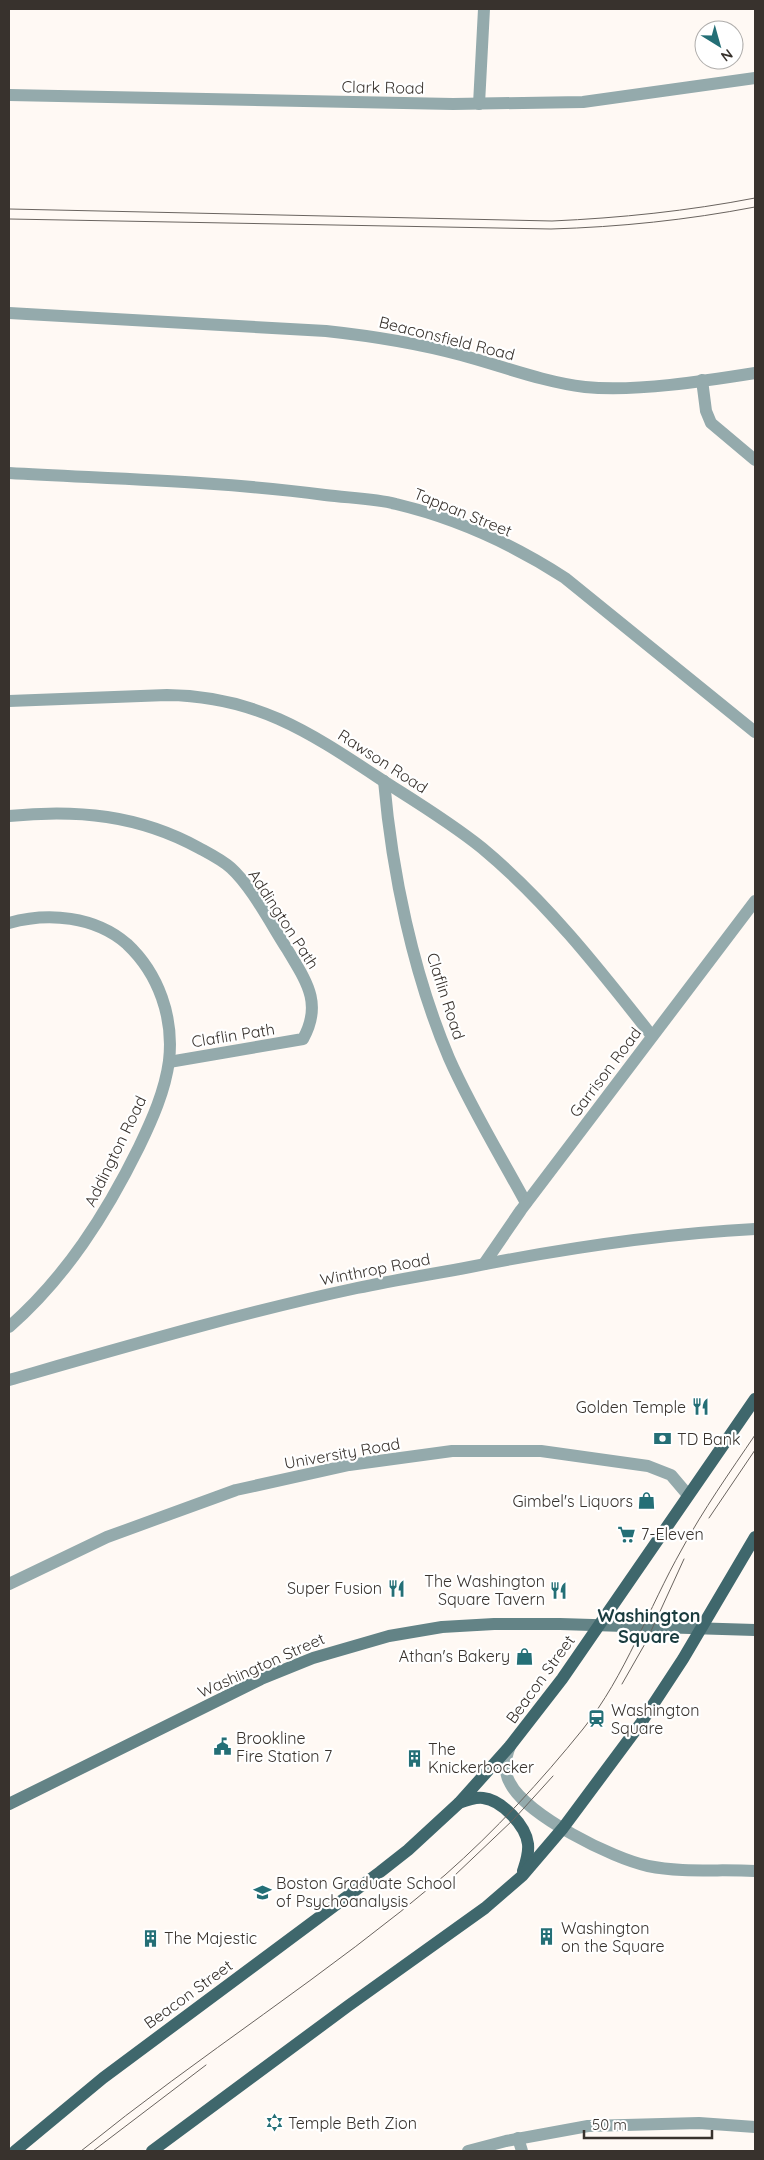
<svg xmlns="http://www.w3.org/2000/svg" width="764" height="2160" font-family="Quicksand,sans-serif">
<style>
.lines{fill:none;stroke-linecap:round;stroke-linejoin:round}
.minor{stroke:#94aaac;stroke-width:12}
.tertiary{stroke:#94aaac;stroke-width:12}
.secondary{stroke:#638386;stroke-width:12}
.primary{stroke:#3f676c;stroke-width:12}
.tram{stroke:#6a645f;stroke-width:1}
.labels{text-anchor:middle;dominant-baseline:central;stroke-width:4.5;stroke-linejoin:round;paint-order:stroke}
.street-label{font-size:16px;fill:#38322d;stroke:#fff}
.poi-label{font-size:16px;fill:#38322d;stroke:#fff;text-anchor:start}
.neighbourhood-label{font-size:18px;font-weight:bold;fill:#1a3c3f;stroke:#fff}
</style>
<rect width="100%" height="100%" fill="#fff9f4"/>
<g class="lines">
<g class="minor">
<polyline points="479,104 484,9"/>
<path d="M9,313L326,331C372,336 417,343 461,355C502,366 543,382 585,387C636,392 705,381 755,373"/>
<polyline points="702,380 706,411 711,423 755,460"/>
<path d="M9,701L167,695C258,696 312,734 385,782C418,803 451,823 482,848C547,902 600,970 652,1036"/>
<path d="M384,781C392,873 413,973 449,1058C471,1108 500,1155 526,1203"/>
<path d="M9,816C77,809 139,815 199,848C210,854 222,860 231,868C252,887 272,926 287,949C306,981 323,1003 303,1039L169,1062"/>
<path d="M9,923C48,912 95,916 127,944C159,974 174,1018 169,1061C165,1091 152,1120 139,1147C106,1214 66,1277 9,1327"/>
<polyline points="484,1264 521,1210 755,901"/>
<path d="M9,1380C124,1347 240,1313 357,1288C395,1280 433,1274 470,1267C566,1248 658,1234 755,1229"/>
<polyline points="9,1584 107,1537 236,1490 349,1465 452,1451 541,1451 648,1466 671,1475 688,1495"/>
<path d="M510,1746C505,1759 503,1771 510,1783C526,1815 613,1859 648,1866C683,1873 720,1869 755,1871"/>
<polyline points="518,2138 522,2151"/>
<polyline points="468,2151 506,2141 588,2126 699,2123 755,2127"/>
</g>
<g class="tertiary">
<polyline points="9,95 453,104 583,102 755,78"/>
<path d="M9,473C114,479 220,481 325,495C348,498 373,498 396,504C455,518 514,545 565,578L755,732"/>
</g>
<polyline class="secondary" points="9,1804 261,1679 313,1658 389,1636 442,1627 494,1624 560,1624 755,1630"/>
<g class="primary">
<path d="M459,1803C467,1800 475,1797 483,1798C502,1800 526,1826 528,1844C529,1854 526,1862 523,1871"/>
<polyline points="15,2151 103,2078 380,1872 408,1850 459,1803 510,1746 562,1679 755,1399"/>
<polyline points="152,2151 348,2006 485,1908 522,1876 563,1828 641,1723 683,1659 755,1537"/>
</g>
<g class="tram">
<path d="M9,209L552,221C620,218 688,211 755,198"/>
<path d="M9,219L551,229C620,227 687,220 755,207"/>
<polyline points="709,1518 755,1450"/>
<polyline points="622,1684 646,1642 684,1559"/>
<polyline points="453,1877 514,1819 553,1776"/>
<path d="M81,2151C199,2055 329,1974 445,1875C495,1831 541,1781 583,1729C626,1675 648,1609 682,1549C703,1510 730,1472 755,1435"/>
<polyline points="93,2151 206,2065"/>
</g>
</g>
<defs>
<symbol id="restaurant-bare" viewBox="-9 -9 18 18"><path d="M-5-6h1v4h1v-4h1v4h1v-4h1v5L-1.5 .5V6h-2V.5L-5-1ZM5-6V6H3V1.5H1.5Q1.5-4 5-6Z" fill="#246f76" stroke="#fff" stroke-width="2.5" paint-order="stroke"/></symbol>
<symbol id="bank-bare" viewBox="-9 -9 18 18"><path d="M-6-4H6V4H-6ZM0-2.3a2.3 2.3 0 1 0 0 4.6a2.3 2.3 0 1 0 0-4.6Z" fill="#246f76" stroke="#fff" stroke-width="2.5" paint-order="stroke"/></symbol>
<symbol id="shop-bare" viewBox="-9 -9 18 18"><path d="M-5-2.5h2.3a2.7 3.5 0 0 1 5.4 0H5L5.5 6h-11ZM-1.5-2.5h3a1.5 2.3 0 0 0-3 0Z" fill="#246f76" stroke="#fff" stroke-width="2.5" paint-order="stroke"/></symbol>
<symbol id="supermarket-bare" viewBox="-9 -9 18 18"><path d="M-6-5.5h2.5l.6 2H6L4.5 2H-2.5L-4.4-4H-6ZM-1.5 3.2a1.3 1.3 0 1 0 .1 0ZM3 3.2a1.3 1.3 0 1 0 .1 0Z" fill="#246f76" stroke="#fff" stroke-width="2.5" paint-order="stroke"/></symbol>
<symbol id="station-bare" viewBox="-9 -9 18 18"><path d="M-3-6H3Q5-6 5-4V2Q5 4 3 4L4.5 6H3L1.5 4h-3L-3 6H-4.5L-3 4Q-5 4-5 2V-4Q-5-6-3-6ZM-3.5-4v3h7v-3ZM-3.5 1v1.5H-2V1ZM2 1v1.5H3.5V1Z" fill="#246f76" stroke="#fff" stroke-width="2.5" paint-order="stroke"/></symbol>
<symbol id="civic-bare" viewBox="-9 -9 18 18"><path d="M-.6-6.5H3V-4.5H.6V-3L4-1V1h2V6H-6V1h2V-1L-.6-3ZM-1.2 2.5V6h2.4V2.5Z" fill="#246f76" stroke="#fff" stroke-width="2.5" paint-order="stroke"/></symbol>
<symbol id="building-bare" viewBox="-9 -9 18 18"><path d="M-4-6H4V6H1V3H-1V6H-4ZM-2.5-4.3h1.7v1.8h-1.7ZM.8-4.3h1.7v1.8H.8ZM-2.5-1h1.7V.8h-1.7ZM.8-1h1.7V.8H.8Z" fill="#246f76" stroke="#fff" stroke-width="2.5" paint-order="stroke"/></symbol>
<symbol id="university-bare" viewBox="-9 -9 18 18"><path d="M0-5L7-2L0 1L-7-2ZM-4 1L0 2.5L4 1V4Q0 6-4 4Z" fill="#246f76" stroke="#fff" stroke-width="2.5" paint-order="stroke"/></symbol>
<symbol id="synagogue-bare" viewBox="-9 -9 18 18"><path d="M0-6.5L5.6 3.2H-5.6ZM0 6.5L5.6-3.2H-5.6Z" fill="#246f76" stroke="#fff" stroke-width="2.5" paint-order="stroke"/></symbol>
</defs>
<g fill-rule="evenodd">
<use href="#restaurant-bare" x="688" y="1394" width="25" height="25"/>
<use href="#bank-bare" x="650" y="1426" width="25" height="25"/>
<use href="#shop-bare" x="634" y="1488" width="25" height="25"/>
<use href="#supermarket-bare" x="614" y="1522" width="25" height="25"/>
<use href="#restaurant-bare" x="384" y="1576" width="25" height="25"/>
<use href="#restaurant-bare" x="546" y="1578" width="25" height="25"/>
<use href="#shop-bare" x="512" y="1644" width="25" height="25"/>
<use href="#station-bare" x="584" y="1706" width="25" height="25"/>
<use href="#civic-bare" x="210" y="1734" width="25" height="25"/>
<use href="#building-bare" x="402" y="1746" width="25" height="25"/>
<use href="#university-bare" x="250" y="1880" width="25" height="25"/>
<use href="#building-bare" x="534" y="1924" width="25" height="25"/>
<use href="#building-bare" x="138" y="1926" width="25" height="25"/>
<use href="#synagogue-bare" x="262" y="2110" width="25" height="25"/>
</g>
<g class="labels">
<g class="street-label">
<text transform="translate(383 87) rotate(1)">Clark Road</text>
<text transform="translate(447 338) rotate(14)">Beaconsfield Road</text>
<text transform="translate(463 512) rotate(22)">Tappan Street</text>
<text transform="translate(383 761) rotate(33)">Rawson Road</text>
<text transform="translate(284 919) rotate(57)">Addington Path</text>
<text transform="translate(446 996) rotate(72)">Claflin Road</text>
<text transform="translate(233 1035) rotate(-9)">Claflin Path</text>
<text transform="translate(605 1072) rotate(-53)">Garrison Road</text>
<text transform="translate(115 1151) rotate(-64)">Addington Road</text>
<text transform="translate(375 1269) rotate(-11)">Winthrop Road</text>
<text transform="translate(342 1453) rotate(-10)">University Road</text>
<text transform="translate(261 1665) rotate(-24)">Washington Street</text>
<text transform="translate(540 1679) rotate(-54)">Beacon Street</text>
<text transform="translate(188 1994) rotate(-36)">Beacon Street</text>
</g>
<g class="poi-label">
<text x="686" y="1407" text-anchor="end">Golden Temple</text>
<text x="677" y="1439">TD Bank</text>
<text x="633" y="1501" text-anchor="end">Gimbel's Liquors</text>
<text x="641" y="1534">7-Eleven</text>
<text x="545" y="1581" text-anchor="end">The Washington<tspan x="545" dy="18">Square Tavern</tspan></text>
<text x="382" y="1588" text-anchor="end">Super Fusion</text>
<text x="510" y="1656" text-anchor="end">Athan's Bakery</text>
<text x="611" y="1710">Washington<tspan x="611" dy="18">Square</tspan></text>
<text x="236" y="1738">Brookline<tspan x="236" dy="18">Fire Station 7</tspan></text>
<text x="428" y="1749">The<tspan x="428" dy="18">Knickerbocker</tspan></text>
<text x="276" y="1883">Boston Graduate School<tspan x="276" dy="18">of Psychoanalysis</tspan></text>
<text x="561" y="1928">Washington<tspan x="561" dy="18">on the Square</tspan></text>
<text x="164" y="1938">The Majestic</text>
<text x="288" y="2123">Temple Beth Zion</text>
</g>
<g class="neighbourhood-label">
<text x="649" y="1615">Washington<tspan x="649" dy="21">Square</tspan></text>
</g>
</g>
<rect width="764" height="2160" fill="none" stroke="#38322d" stroke-width="20"/>
<g transform="translate(719 45) rotate(143)"><circle r="24" fill="#ffffff" stroke="#afadab"/>
<path d="M0-4L9 19L0 12L-9 19Z" fill="#246f76"/>
<text y="-8" font-size="14" font-weight="bold" text-anchor="middle" fill="#38322d">N</text>
</g>
<path d="M584 2130v8h128v-8" fill="none" stroke="#38322d" stroke-width="2.5"/>
<text x="592" y="2130" font-size="15" fill="#38322d" stroke="#ffffff" stroke-width="4" paint-order="stroke">50 m</text>
</svg>
